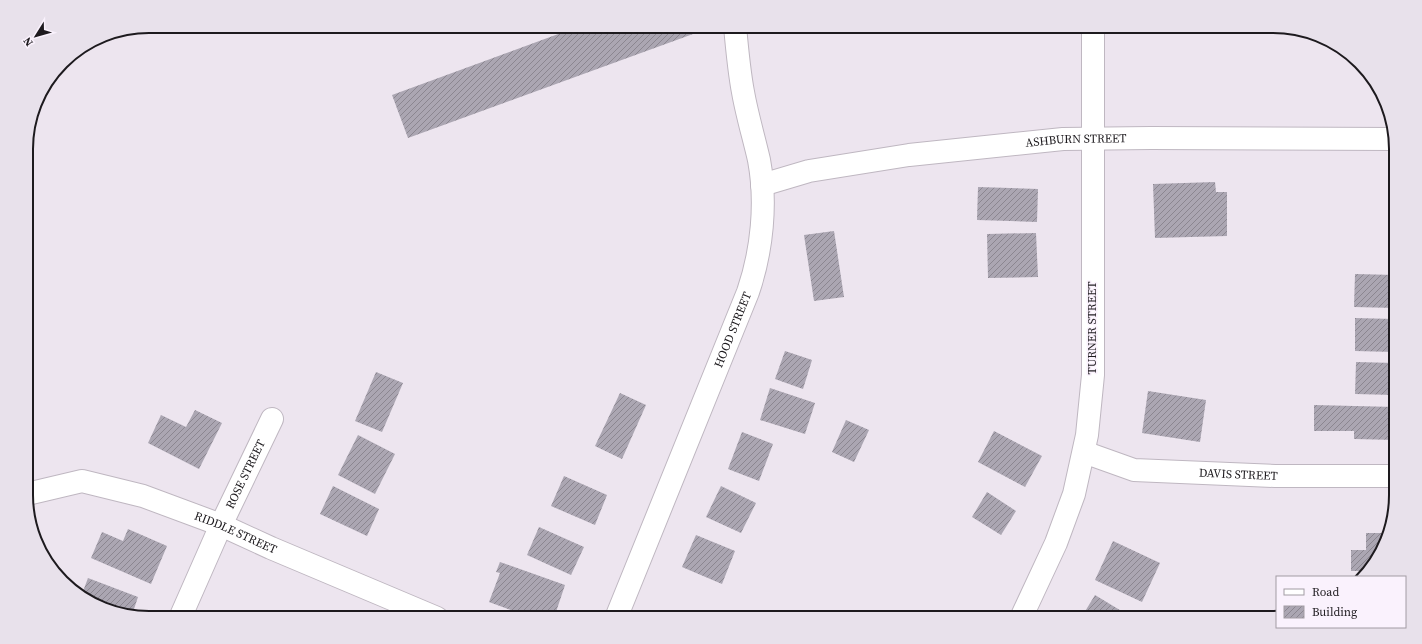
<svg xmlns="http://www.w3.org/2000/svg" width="1422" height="644" font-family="'Source Serif 4',serif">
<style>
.building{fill:url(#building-hatch)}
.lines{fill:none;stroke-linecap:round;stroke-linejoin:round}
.street-casing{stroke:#bfb7c1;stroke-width:24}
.secondary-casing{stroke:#bfb7c1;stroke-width:24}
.street{stroke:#fff;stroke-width:22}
.secondary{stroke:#fff;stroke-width:22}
.labels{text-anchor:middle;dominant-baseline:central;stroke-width:3;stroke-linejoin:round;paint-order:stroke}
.street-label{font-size:12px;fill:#1d1a1e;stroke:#faf2fd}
.rim{fill:none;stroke:#1d1a1e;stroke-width:2}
</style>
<defs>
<pattern id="building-hatch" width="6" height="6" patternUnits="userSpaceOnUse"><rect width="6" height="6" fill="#aba6b2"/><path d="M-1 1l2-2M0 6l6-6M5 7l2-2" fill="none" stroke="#8b8690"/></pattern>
</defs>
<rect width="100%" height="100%" fill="#ede5ef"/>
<g class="building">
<polygon points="580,26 703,26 704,30 408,138 392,95"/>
<polygon points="1215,182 1216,192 1227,192 1227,236 1155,238 1153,184"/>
<polygon points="978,187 1038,189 1037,222 977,220"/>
<polygon points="834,231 844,297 814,301 804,235"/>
<polygon points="1036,233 1038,277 988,278 987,234"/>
<polygon points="1355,274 1395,275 1395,308 1354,307"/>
<polygon points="1355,318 1394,319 1394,352 1355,351"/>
<polygon points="785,351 812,360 803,389 775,379"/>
<polygon points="1356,362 1395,363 1394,395 1355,394"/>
<polygon points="376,372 403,383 382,432 355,421"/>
<polygon points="770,388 815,403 805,434 760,420"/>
<polygon points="1148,391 1206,400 1200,442 1142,433"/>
<polygon points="620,393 646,405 622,459 595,446"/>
<polygon points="1314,405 1395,407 1395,440 1354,439 1354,431 1314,431"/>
<polygon points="195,410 222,423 199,469 148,443 161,415 186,427"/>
<polygon points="846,420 869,430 854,462 832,452"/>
<polygon points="994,431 1042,456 1025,487 978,462"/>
<polygon points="742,432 773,444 759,481 728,469"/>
<polygon points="358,435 395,454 375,494 338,475"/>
<polygon points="564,476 607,495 595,525 551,506"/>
<polygon points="333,486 379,509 367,536 320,514"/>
<polygon points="721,486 756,503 741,533 706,517"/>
<polygon points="987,492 1016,511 1001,535 972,517"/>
<polygon points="539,527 584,547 571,575 527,555"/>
<polygon points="128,529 167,546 151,584 91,558 102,532 123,541"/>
<polygon points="1366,533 1388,533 1387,543 1369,571 1351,571 1351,550 1366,550"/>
<polygon points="696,535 735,551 722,584 682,567"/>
<polygon points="1113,541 1160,563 1142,602 1095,580"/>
<polygon points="500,562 565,585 554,618 533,618 489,602 500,573 496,572"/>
<polygon points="88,578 138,597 132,615 101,609 82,594"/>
<polygon points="1095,595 1133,618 1081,618"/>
</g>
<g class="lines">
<defs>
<g id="street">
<path id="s1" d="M762,185L809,171L909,155L1063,139L1151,138L1395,139"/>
<path id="s2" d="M1085,451L1092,455L1134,470L1275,476H1396"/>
<path id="s3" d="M27,494L82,481L143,496L221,525L271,548L437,618"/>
<path id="s4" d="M180,618L221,525L272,419"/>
<path id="s5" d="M616,618L748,292C762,251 767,203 759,160C754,138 747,115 743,92C739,71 737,48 735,26"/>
</g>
<polyline id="secondary" points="1021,618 1056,543 1074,494 1087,435 1093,375 1093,26"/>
</defs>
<use href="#street" class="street-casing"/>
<use href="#secondary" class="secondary-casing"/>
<use href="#street" class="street"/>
<use href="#secondary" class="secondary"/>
</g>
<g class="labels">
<g class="street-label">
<text stroke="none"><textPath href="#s1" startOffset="318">ASHBURN STREET</textPath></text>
<text transform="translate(1092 328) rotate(-90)">TURNER STREET</text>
<text stroke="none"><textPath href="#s5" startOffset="311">HOOD STREET</textPath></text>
<text stroke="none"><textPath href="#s2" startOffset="157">DAVIS STREET</textPath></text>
<text stroke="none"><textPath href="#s4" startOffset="158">ROSE STREET</textPath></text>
<text stroke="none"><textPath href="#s3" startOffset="219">RIDDLE STREET</textPath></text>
</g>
</g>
<path d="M0 0H1422V644H0ZM149 33H1273A116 116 0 0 1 1389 149V495A116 116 0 0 1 1273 611H149A116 116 0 0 1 33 495V149A116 116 0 0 1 149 33Z" fill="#e8e1eb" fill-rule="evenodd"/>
<path class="rim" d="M149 33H1273A116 116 0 0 1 1389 149V495A116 116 0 0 1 1273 611H149A116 116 0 0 1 33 495V149A116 116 0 0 1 149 33Z"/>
<rect x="1276" y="576" width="130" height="52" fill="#faf2fd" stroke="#a29ca4"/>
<rect x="1284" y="589" width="20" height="6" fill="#ffffff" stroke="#a29ca4"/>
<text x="1312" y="596" font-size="12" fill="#1d1a1e">Road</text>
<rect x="1284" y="606" width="20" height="12" fill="url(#building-hatch)" stroke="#a29ca4"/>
<text x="1312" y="616" font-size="12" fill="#1d1a1e">Building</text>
<g transform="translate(36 36) rotate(233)" stroke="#faf2fd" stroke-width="3" paint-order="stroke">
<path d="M0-3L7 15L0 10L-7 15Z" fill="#1d1a1e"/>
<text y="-6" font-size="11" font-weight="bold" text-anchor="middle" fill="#1d1a1e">N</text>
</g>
</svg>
